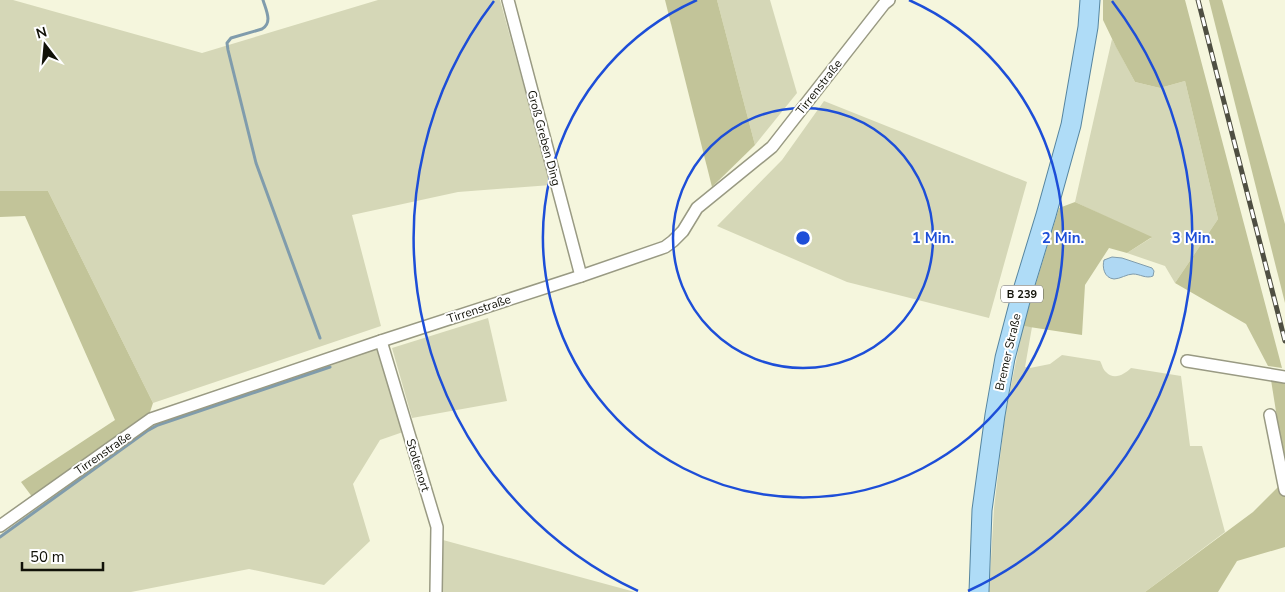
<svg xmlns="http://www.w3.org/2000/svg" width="1285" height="592" font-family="'Nunito Sans',sans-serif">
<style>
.green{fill:#d5d7b7}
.forest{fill:#c2c499}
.water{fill:#afd8f3;stroke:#809cac}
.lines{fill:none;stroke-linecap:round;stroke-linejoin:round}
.stream{stroke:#809cac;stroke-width:3}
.minor-casing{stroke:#999a83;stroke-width:14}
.primary-casing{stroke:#5585a0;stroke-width:21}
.minor{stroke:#fff;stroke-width:11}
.primary{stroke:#afdcf7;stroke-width:19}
.rail-casing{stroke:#4f4f42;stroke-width:5}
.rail{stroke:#fff;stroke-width:3;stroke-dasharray:9;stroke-linecap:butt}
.ring{fill:none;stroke:#1d4ed8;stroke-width:2.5}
.labels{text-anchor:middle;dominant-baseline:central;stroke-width:4;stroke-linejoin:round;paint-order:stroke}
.shield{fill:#fff;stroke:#585852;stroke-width:1}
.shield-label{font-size:11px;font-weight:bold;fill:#111108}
.street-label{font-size:12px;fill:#111108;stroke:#fff}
.centre{fill:#1d4ed8;stroke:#fff;stroke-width:2.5}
.ring-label{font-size:15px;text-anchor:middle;font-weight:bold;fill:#1d4ed8;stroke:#fff;stroke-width:4;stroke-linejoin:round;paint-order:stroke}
</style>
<rect width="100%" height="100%" fill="#f5f6dd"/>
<g class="green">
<polygon points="0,0 13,0 202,53 378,0 500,0 551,185 458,192 352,215 381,326 153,403 48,191 0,191"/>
<polygon points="717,0 770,0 797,93 755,145"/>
<polygon points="1112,39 1135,82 1160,88 1185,81 1218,219 1175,283 1165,266 1127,253 1151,238 1075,202"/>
<polygon points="824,101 1027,182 989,318 847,282 717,226 782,160"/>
<polygon points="488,318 507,401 412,418 392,348"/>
<path d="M1023,326L1032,327L1025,367L1030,368L1050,364L1062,355L1100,361C1102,364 1103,370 1106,372C1114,381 1125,374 1131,368L1181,376L1190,446H1202L1225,532L1145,592H989L994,508L1005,416Z"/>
<polygon points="378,346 403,432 380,440 353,484 370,541 324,585 249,569 131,592 0,592 0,535 152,424"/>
<polygon points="443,540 635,592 443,592"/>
</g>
<g class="forest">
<polygon points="665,0 717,0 755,145 712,187"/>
<polygon points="1103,0 1185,0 1282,368 1268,366 1246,324 1175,283 1218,219 1185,81 1160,88 1135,82 1116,47 1103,20"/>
<polygon points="1209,0 1222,0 1285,224 1285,303"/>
<polygon points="0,191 48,191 153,403 149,415 33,498 21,482 115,420 25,216 0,217"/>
<polygon points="1075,202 1152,237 1127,253 1109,248 1085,285 1082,335 1023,326 1059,208"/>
<polygon points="1271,380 1285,382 1285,468"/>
<polygon points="1285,480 1285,547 1237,561 1218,592 1145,592 1253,512"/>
</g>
<path class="water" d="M1112,257L1122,258L1152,268L1154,271L1153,276C1146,279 1140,274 1133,274C1127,274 1120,279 1114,279C1104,278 1102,267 1104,260Z"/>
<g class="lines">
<g class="stream">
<path d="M263,0C266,10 273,23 262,29L231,38L227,43L228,50L256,163L320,338"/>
<polyline points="0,537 147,431 158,425 330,367"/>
</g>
<defs>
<g id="minor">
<polyline points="508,0 581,276"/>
<polyline points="381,341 437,527 436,592"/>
<polyline points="1187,361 1285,377"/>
<polyline points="1270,415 1285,490"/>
<polyline points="0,526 151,419 381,341 581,276 665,247 673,241 683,231 697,208 772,147 884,4 889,0"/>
</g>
<polyline id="primary" points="979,592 982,510 995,415 1005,358 1021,297 1046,215 1071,125 1088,27 1090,0"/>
</defs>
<use href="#minor" class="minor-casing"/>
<use href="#primary" class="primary-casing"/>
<use href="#minor" class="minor"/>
<use href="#primary" class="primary"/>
<defs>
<polyline id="rail" points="1198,0 1285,341"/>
</defs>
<use href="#rail" class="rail-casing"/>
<use href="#rail" class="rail"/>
</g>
<g class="ring">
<circle cx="803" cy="238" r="130"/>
<path d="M909 0A260 260 0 1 1 697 0"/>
<path d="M638 591A390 390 0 0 1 494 1M1112 1A390 390 0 0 1 968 591"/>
</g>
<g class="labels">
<rect class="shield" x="1001" y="285.5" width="42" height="17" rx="4"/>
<g class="shield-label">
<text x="1022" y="294">B 239</text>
</g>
<g class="street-label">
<text transform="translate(819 87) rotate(-52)">Tirrenstraße</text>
<text transform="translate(544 138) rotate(75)">Groß Greben Ding</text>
<text transform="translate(479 309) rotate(-18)">Tirrenstraße</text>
<text transform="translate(1008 352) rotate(-77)">Bremer Straße</text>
<text transform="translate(103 453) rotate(-35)">Tirrenstraße</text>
<text transform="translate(418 465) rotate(73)">Stoltenort</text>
</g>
</g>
<circle cx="803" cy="238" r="8" class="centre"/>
<g class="ring-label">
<text x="933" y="243">1 Min.</text>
<text x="1063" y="243">2 Min.</text>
<text x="1193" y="243">3 Min.</text>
</g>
<g transform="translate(45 45) rotate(344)" stroke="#ffffff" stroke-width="4" paint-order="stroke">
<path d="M0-4L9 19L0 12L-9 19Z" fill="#111108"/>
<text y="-8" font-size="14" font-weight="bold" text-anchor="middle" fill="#111108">N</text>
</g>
<path d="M22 562v8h81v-8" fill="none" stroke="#111108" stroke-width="2.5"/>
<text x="30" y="562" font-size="15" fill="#111108" stroke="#ffffff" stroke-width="4" paint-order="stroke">50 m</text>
</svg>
